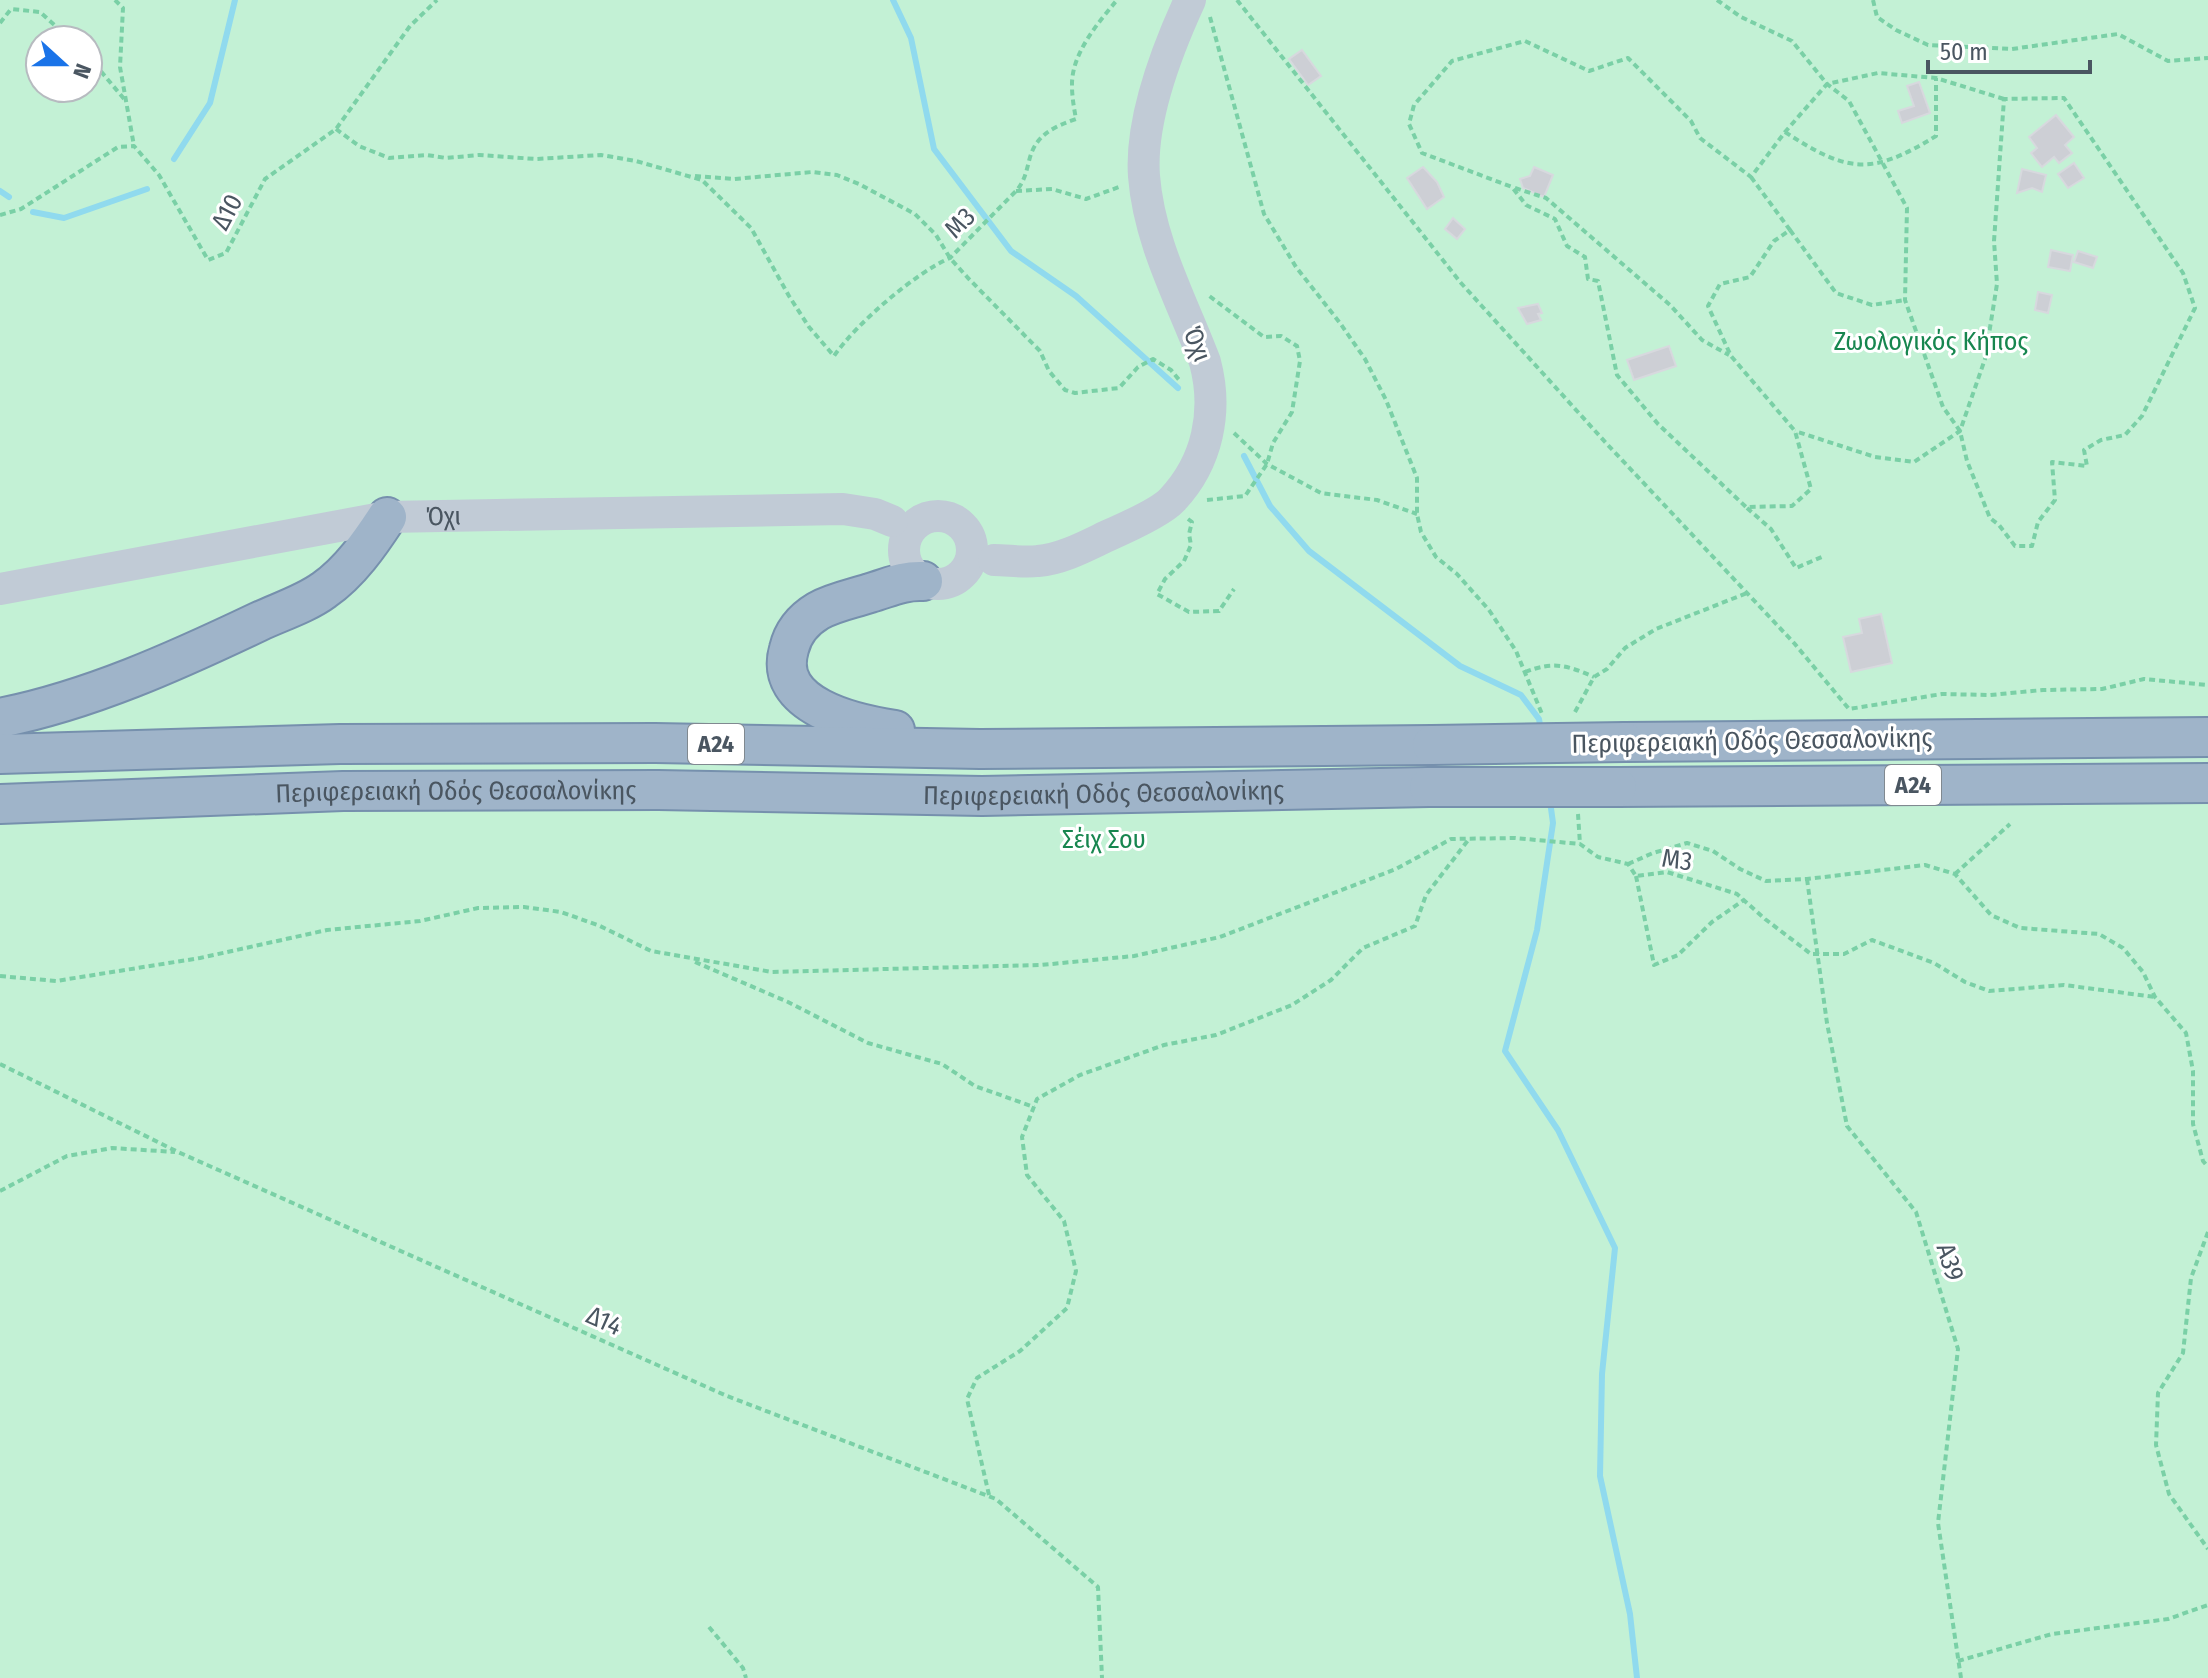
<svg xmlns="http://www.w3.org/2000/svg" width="2208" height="1678" font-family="'Fira Sans Condensed',sans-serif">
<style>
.green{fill:#c3f1d5;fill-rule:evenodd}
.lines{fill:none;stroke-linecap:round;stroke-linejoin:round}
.stream{stroke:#90daee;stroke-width:6}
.building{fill:#cdcfd5;stroke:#d7d9de;stroke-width:2}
.trunk-casing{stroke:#7690ad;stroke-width:42}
.path{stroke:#7ad0a6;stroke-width:4;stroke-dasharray:6 4;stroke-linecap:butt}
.secondary{stroke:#c1cbd6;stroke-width:32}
.trunk{stroke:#9fb4c9;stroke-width:38}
.trunk-bridge-casing{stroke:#7690ad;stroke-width:42;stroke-linecap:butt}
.trunk-bridge{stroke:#9fb4c9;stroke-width:38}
.labels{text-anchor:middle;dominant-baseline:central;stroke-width:6;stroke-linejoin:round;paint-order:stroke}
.shield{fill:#fff;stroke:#808990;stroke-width:2}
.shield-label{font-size:24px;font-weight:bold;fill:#4a5661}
.street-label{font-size:26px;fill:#4a5661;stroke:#fff}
.park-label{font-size:26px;fill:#17864f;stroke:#fff}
</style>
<rect width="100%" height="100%" fill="#f5f3f3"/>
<path class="green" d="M0,0H2208V1678H0ZM40,40H88V88H40Z"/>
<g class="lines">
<g class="stream">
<polyline points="893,0 911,38 934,149 1011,251 1076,296 1178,388"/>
<polyline points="174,159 210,103 235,0"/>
<polyline points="0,191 9,197"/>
<polyline points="33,212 64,218 147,189"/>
<polyline points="1244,456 1270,506 1309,551 1460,666 1521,695 1539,719 1541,730"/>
<polyline points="1550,801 1553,823 1537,930 1505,1051 1558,1130 1615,1248 1602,1374 1600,1476 1630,1614 1637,1678"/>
</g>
</g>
<g class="building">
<polygon points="1302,50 1321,76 1308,85 1289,59"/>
<polygon points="1919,82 1930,113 1902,123 1898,111 1914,106 1907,86"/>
<polygon points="2056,115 2074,137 2065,145 2072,153 2059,163 2054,157 2042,167 2031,153 2037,148 2029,137"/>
<polygon points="2074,163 2084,178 2068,188 2058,174"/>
<polygon points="1423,167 1437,182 1444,197 1427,209 1407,178"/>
<polygon points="1534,167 1553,175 1544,197 1523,188 1520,179 1530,176"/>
<polygon points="2022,169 2046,175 2042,192 2032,188 2017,193"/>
<polygon points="1453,218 1465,229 1457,239 1445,229"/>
<polygon points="2051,250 2073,255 2070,271 2048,267"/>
<polygon points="2078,251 2097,257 2093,268 2074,262"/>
<polygon points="2038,292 2052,295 2048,313 2035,310"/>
<polygon points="1538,304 1542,313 1538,314 1541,320 1527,324 1518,308"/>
<polygon points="1669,346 1676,366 1634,380 1627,360"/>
<polygon points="1881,614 1892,663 1851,672 1843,637 1862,633 1859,619"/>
</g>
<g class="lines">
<defs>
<g id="trunk">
<path d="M0,718C90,700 176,661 258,622C279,612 305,604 324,590C350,572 370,543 387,517"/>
<path d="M895,730C855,724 772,706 789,649C793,632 803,620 818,611C834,602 852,599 870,593C888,588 903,580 923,581"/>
<polyline points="1625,742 2208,737"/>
<polyline points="0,754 340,744 655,743 980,749 1432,745"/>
<polyline points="1617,787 2208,783"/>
<path id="s2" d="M0,804L343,791L658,790L982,796L1429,787"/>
</g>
</defs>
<use href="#trunk" class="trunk-casing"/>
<g class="path">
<polyline points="115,0 123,8 120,67 134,146"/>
<polyline points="1237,0 1461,283 1606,443 1794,643 1849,709 1942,694 1990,695 2043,690 2102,689 2144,679 2208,685"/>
<polyline points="1717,0 1741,17 1792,41 1827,84 1849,101 1907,208 1905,300 1943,407 1960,431 1967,461 1990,518 1999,525 2015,546 2032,546 2038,522 2055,500 2052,462 2087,466 2084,450 2101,440 2125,435 2142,416 2195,308 2183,273 2064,98 2004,99 1994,241 1997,284 1985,359 1960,431 1914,462 1875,457 1795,431"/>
<polyline points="1873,0 1877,17 1896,30 1928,45 2012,49 2118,34 2168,61 2208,58"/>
<polyline points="1210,17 1264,214 1296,267 1340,323 1365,359 1386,400 1417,478 1417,514 1421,532 1436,557 1457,574 1489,610 1516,651 1542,714"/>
<polyline points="0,23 11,9 40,12 71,40"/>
<polyline points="88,56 125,100"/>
<path d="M336,129L359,146L389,158L427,155L446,158L479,155L536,159L601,155L636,161L702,180L751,228L789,296L809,327L834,356C856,324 915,273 950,258L1016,191C1024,182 1026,173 1029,161C1035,135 1053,127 1076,119C1074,108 1072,97 1072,86C1071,54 1098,23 1117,0"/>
<path d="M1785,132C1848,173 1871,176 1936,136V78"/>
<polyline points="695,176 734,179 812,172 837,175 859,184 915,214 936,235 950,258 968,278 1040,351 1049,371 1065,390 1075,393 1119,388 1138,367 1153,359 1171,370 1180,381"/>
<polyline points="1751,177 1790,230 1774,241 1750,277 1720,284 1708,306 1731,356 1795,431 1811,489 1792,506 1746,507 1658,424 1617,375 1598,281 1588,279 1585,257 1567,246 1555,219 1526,205 1512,187 1422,153 1409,124 1414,105 1452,61 1525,41 1589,71 1628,58 1691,121 1700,138 1751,177 1785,132 1827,84 1878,73 1936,78 2004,99"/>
<polyline points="1515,188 1546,198 1670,305 1702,340 1729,355"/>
<polyline points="1016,191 1052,189 1086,199 1119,187"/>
<polyline points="0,215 21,209 118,147 134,146 159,175 208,260 226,253 265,179 336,129 410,26 437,0"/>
<polyline points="1790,230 1836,293 1872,305 1905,300"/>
<polyline points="1234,433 1267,464 1321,493 1377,500 1417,514"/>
<polyline points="1207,500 1245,496 1267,464 1273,443 1292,412 1300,361 1297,346 1281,336 1264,337 1208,295"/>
<polyline points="1747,508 1771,529 1796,568 1824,556"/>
<polyline points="1188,519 1192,522 1189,534 1191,545 1184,561 1165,579 1157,594 1189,612 1219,611 1234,589"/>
<path d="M1525,672C1554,661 1566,665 1594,677"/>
<polyline points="1575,712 1594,677 1607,669 1625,648 1656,629 1747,593"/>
<polyline points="1578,814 1580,844"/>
<polyline points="1628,864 1653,853 1687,843 1713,851 1740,869 1766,881 1807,879 1925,865 1955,874 1991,915 2020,928 2099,934 2123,948 2143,972 2155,997 2186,1033 2193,1071 2193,1124 2203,1161 2208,1167"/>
<polyline points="1955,874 2010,824"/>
<polyline points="1636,876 1654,965 1678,955 1712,922 1744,900"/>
<polyline points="1807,879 1827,1023 1847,1126 1916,1212 1958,1349 1938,1523 1961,1678"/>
<polyline points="695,962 788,1002 868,1043 942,1064 975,1086 1034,1107"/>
<polyline points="0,976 56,981 200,958 327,930 420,921 478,908 524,907 561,912 600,926 651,951 772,972 1041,965 1134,956 1220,937 1396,869 1451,839 1515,838 1580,844 1598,857 1628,864 1636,876 1667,872 1737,894 1765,919 1811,954 1844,954 1872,940 1934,963 1965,982 1989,991 2064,985 2155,997"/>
<polyline points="0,1064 178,1152 727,1396 996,1499 1098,1587 1102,1678"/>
<polyline points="0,1191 67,1156 112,1148 175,1152"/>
<polyline points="2208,1232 2191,1278 2183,1353 2158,1393 2156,1445 2169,1494 2208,1549"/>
<polyline points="989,1495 967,1399 977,1378 1020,1351 1067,1308 1076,1271 1064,1221 1027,1175 1022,1137 1037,1099 1080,1075 1164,1045 1216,1035 1292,1005 1331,980 1363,948 1415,926 1426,895 1469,839"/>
<polyline points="709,1627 743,1668 746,1678"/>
<polyline points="1958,1661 2052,1634 2168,1619 2208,1605"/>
</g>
<g class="secondary">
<circle cx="938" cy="550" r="34"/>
<path d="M994,560C1008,560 1024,563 1038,561C1062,559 1086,546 1107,536C1123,529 1161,512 1172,500C1208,462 1218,411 1205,362C1182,301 1149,242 1144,176C1140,121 1167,50 1190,0"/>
<path id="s1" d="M0,589L387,517L843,509L875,514L892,521"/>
</g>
<use href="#trunk" class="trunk"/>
<defs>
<g id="trunk-bridge">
<polyline points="1432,745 1625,742"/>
<polyline points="1429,787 1617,787"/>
</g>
</defs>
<use href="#trunk-bridge" class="trunk-bridge-casing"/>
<use href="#trunk-bridge" class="trunk-bridge"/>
</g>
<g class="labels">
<g class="shield">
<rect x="688" y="724" width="56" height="40" rx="6"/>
<rect x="1885" y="765" width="56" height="40" rx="6"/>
</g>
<g class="shield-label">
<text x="716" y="744">Α24</text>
<text x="1913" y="785">Α24</text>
</g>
<g class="street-label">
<text transform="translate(227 212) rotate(-62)">Δ10</text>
<text transform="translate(960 223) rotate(-45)">Μ3</text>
<text transform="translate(1197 344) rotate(69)">Όχι</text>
<text stroke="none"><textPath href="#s1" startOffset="450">Όχι</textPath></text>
<text transform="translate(1752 741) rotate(-1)">Περιφερειακή Οδός Θεσσαλονίκης</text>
<text stroke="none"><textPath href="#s2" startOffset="456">Περιφερειακή Οδός Θεσσαλονίκης</textPath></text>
<text stroke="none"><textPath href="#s2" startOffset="1104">Περιφερειακή Οδός Θεσσαλονίκης</textPath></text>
<text transform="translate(1677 860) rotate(8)">Μ3</text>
<text transform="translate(1950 1262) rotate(73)">Α39</text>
<text transform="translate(604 1321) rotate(24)">Δ14</text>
</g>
<g class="park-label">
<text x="1931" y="341">Ζωολογικός Κήπος</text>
<text x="1104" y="839">Σέιχ Σου</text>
</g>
</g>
<g transform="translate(64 64) rotate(111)"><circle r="38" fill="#ffffff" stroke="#b7bbc0" stroke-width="2"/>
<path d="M0-6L14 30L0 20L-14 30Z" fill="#1a73e8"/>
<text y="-12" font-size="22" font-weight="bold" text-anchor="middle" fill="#4a5661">N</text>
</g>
<path d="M1928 60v12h162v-12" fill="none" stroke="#4a5661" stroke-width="4"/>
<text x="1940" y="60" font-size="24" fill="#4a5661" stroke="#ffffff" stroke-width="6" paint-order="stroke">50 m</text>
</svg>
